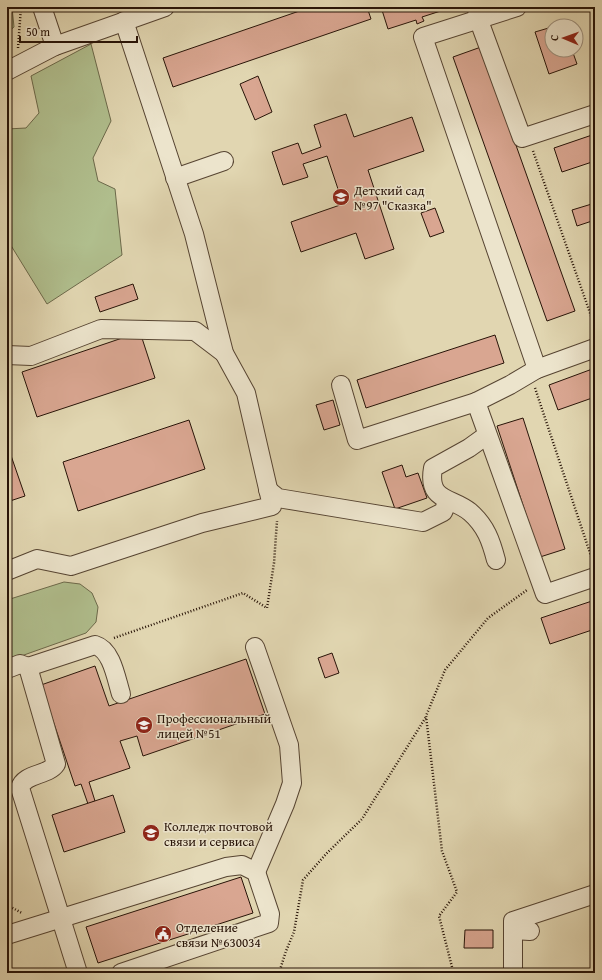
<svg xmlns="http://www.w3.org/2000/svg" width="602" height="980" font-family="'Gentium Book Plus',serif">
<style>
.green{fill:#b0be8d;stroke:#6c694a}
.building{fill:#d9a691;stroke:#281408}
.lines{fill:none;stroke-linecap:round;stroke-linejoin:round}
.minor-casing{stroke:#564432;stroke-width:20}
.path{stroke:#281408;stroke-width:2.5;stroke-dasharray:1 2;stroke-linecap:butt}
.minor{stroke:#ece4cc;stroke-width:18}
.labels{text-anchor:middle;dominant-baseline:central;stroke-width:3;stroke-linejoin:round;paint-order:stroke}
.poi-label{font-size:13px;fill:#281408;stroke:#ece4cc;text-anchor:start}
</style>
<rect width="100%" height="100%" fill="#e1d6b1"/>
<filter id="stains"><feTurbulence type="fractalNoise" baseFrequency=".005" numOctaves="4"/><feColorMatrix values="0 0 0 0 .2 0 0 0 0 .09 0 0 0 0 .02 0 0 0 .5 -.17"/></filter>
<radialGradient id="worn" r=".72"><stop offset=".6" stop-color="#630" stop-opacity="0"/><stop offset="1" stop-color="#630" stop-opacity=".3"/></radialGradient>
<g class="green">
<polygon points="7,7 12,7 14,27 7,33"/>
<polygon points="91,44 111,121 93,158 98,181 115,189 122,255 47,304 7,239 7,129 26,128 39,113 31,76"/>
<polygon points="64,582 80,584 92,593 98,607 96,622 86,633 7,661 7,600"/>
</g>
<g class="building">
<polygon points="311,7 367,7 371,19 173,87 163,58"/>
<polygon points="381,7 453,7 422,17 424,21 417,24 416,20 388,29"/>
<polygon points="564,23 565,26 554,26"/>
<polygon points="552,27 552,50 572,50 577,64 549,74 535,32"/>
<polygon points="481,47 575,311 547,321 453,57"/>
<polygon points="258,76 272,112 255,120 240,84"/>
<polygon points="346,114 354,137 412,117 424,151 368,170 394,249 365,259 356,233 301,252 291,222 343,204 327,156 303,164 308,177 283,185 272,152 298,143 302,154 321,147 314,125"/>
<polygon points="595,134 595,161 562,172 554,148"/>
<polygon points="595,203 595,220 577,226 572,210"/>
<polygon points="435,208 444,232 430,237 421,213"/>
<polygon points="133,284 138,299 100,312 95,297"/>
<polygon points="140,332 155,378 37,417 22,372"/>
<polygon points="495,335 504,363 366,408 357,380"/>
<polygon points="595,368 595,397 558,410 549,385"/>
<polygon points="333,400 340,425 324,430 316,405"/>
<polygon points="523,418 565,549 540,557 497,426"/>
<polygon points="189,420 205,469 78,511 63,462"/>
<polygon points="7,444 25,496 7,502"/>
<polygon points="402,465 406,477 418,473 427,498 395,509 382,472"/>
<polygon points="595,600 595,629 550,644 541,618"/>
<polygon points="332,653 339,673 325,678 318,658"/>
<polygon points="246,659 265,714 143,756 137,736 120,741 130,768 89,782 95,801 88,804 81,784 75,786 41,685 95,666 109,706"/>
<polygon points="113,795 125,832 64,852 52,815"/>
<polygon points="241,877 253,913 98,963 86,927"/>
<polygon points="465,930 493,930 493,948 464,948"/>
</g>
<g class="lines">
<defs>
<g id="minor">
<polyline points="42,7 55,46"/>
<polyline points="477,7 478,18 522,138 595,114"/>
<polyline points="517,7 423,37 537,369"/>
<polyline points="7,71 55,46 165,7"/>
<polyline points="175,178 224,161"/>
<polyline points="595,348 537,369 510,385 476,402 545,594 595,577"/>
<polyline points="7,355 31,356 101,329 195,331 224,353"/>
<polyline points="341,385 357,440 476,402"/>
<path d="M487,435L469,448L433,468C427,502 452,497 470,512C486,526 491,541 496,560"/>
<polyline points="268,490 278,498 423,522 443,512 448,501"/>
<polyline points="7,571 37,559 71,566 202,523 272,506 246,393 224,353 194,234 124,21"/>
<polyline points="255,647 289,745 292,783 285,804 256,872"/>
<path d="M28,667L95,645C112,650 116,678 121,694"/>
<path d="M7,669L20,664L28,667L56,764C48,776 24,773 20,788L78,973"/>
<polyline points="513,930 530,931"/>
<polyline points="7,935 226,867 242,865 256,872 270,914 269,923 121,973"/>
<polyline points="513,973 513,921 595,894"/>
</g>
</defs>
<use href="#minor" class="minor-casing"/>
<g class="path">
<polyline points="18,48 21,7"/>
<polyline points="533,151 595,327"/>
<polyline points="535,388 593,562"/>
<polyline points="114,638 243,593 267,608 274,563 277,521"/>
<polyline points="7,905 22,913"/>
<polyline points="452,967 439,916 457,892 442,851 426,716 445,670 488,618 527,590"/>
<polyline points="279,973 286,951 294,932 303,880 327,853 362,819 426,717"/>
</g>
<use href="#minor" class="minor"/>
</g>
<defs>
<symbol id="school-disc" viewBox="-11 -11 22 22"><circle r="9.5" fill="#8f2418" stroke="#ece4cc"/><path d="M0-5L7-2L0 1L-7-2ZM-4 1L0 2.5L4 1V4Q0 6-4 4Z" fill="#fff"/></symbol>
<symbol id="university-disc" viewBox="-11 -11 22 22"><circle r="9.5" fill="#8f2418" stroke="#ece4cc"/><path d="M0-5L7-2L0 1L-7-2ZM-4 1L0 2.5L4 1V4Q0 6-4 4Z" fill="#fff"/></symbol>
<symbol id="civic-disc" viewBox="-11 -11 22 22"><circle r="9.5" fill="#8f2418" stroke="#ece4cc"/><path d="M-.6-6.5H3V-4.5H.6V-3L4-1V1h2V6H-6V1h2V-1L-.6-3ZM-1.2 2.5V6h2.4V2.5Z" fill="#fff"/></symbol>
</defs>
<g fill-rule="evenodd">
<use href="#school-disc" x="331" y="187" width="20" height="20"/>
<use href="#university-disc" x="134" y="715" width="20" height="20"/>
<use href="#university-disc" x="141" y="823" width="20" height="20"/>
<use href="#civic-disc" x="153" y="924" width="20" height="20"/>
</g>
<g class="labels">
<g class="poi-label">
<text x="354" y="190">Детский сад<tspan x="354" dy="15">№97 "Сказка"</tspan></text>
<text x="157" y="718">Профессиональный<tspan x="157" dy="15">лицей №51</tspan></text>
<text x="164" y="826">Колледж почтовой<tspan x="164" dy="15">связи и сервиса</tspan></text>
<text x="176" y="927">Отделение<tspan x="176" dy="15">связи №630034</tspan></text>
</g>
</g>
<rect width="602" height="980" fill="none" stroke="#e1d6b1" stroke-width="24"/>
<rect x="8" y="8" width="586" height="964" fill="none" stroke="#281408" stroke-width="2"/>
<rect x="12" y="12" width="578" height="956" fill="none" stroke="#281408"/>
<g transform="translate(564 38) rotate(272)"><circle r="19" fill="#ece4cc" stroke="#9e917e"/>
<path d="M0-3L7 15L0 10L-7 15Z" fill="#8f2418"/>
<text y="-6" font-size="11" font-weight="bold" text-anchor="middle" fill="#281408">С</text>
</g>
<path d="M20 36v6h117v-6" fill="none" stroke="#281408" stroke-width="2"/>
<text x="26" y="36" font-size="12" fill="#281408" stroke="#ece4cc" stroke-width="3" paint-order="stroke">50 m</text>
<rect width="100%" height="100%" filter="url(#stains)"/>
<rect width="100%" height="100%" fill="url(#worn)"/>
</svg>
